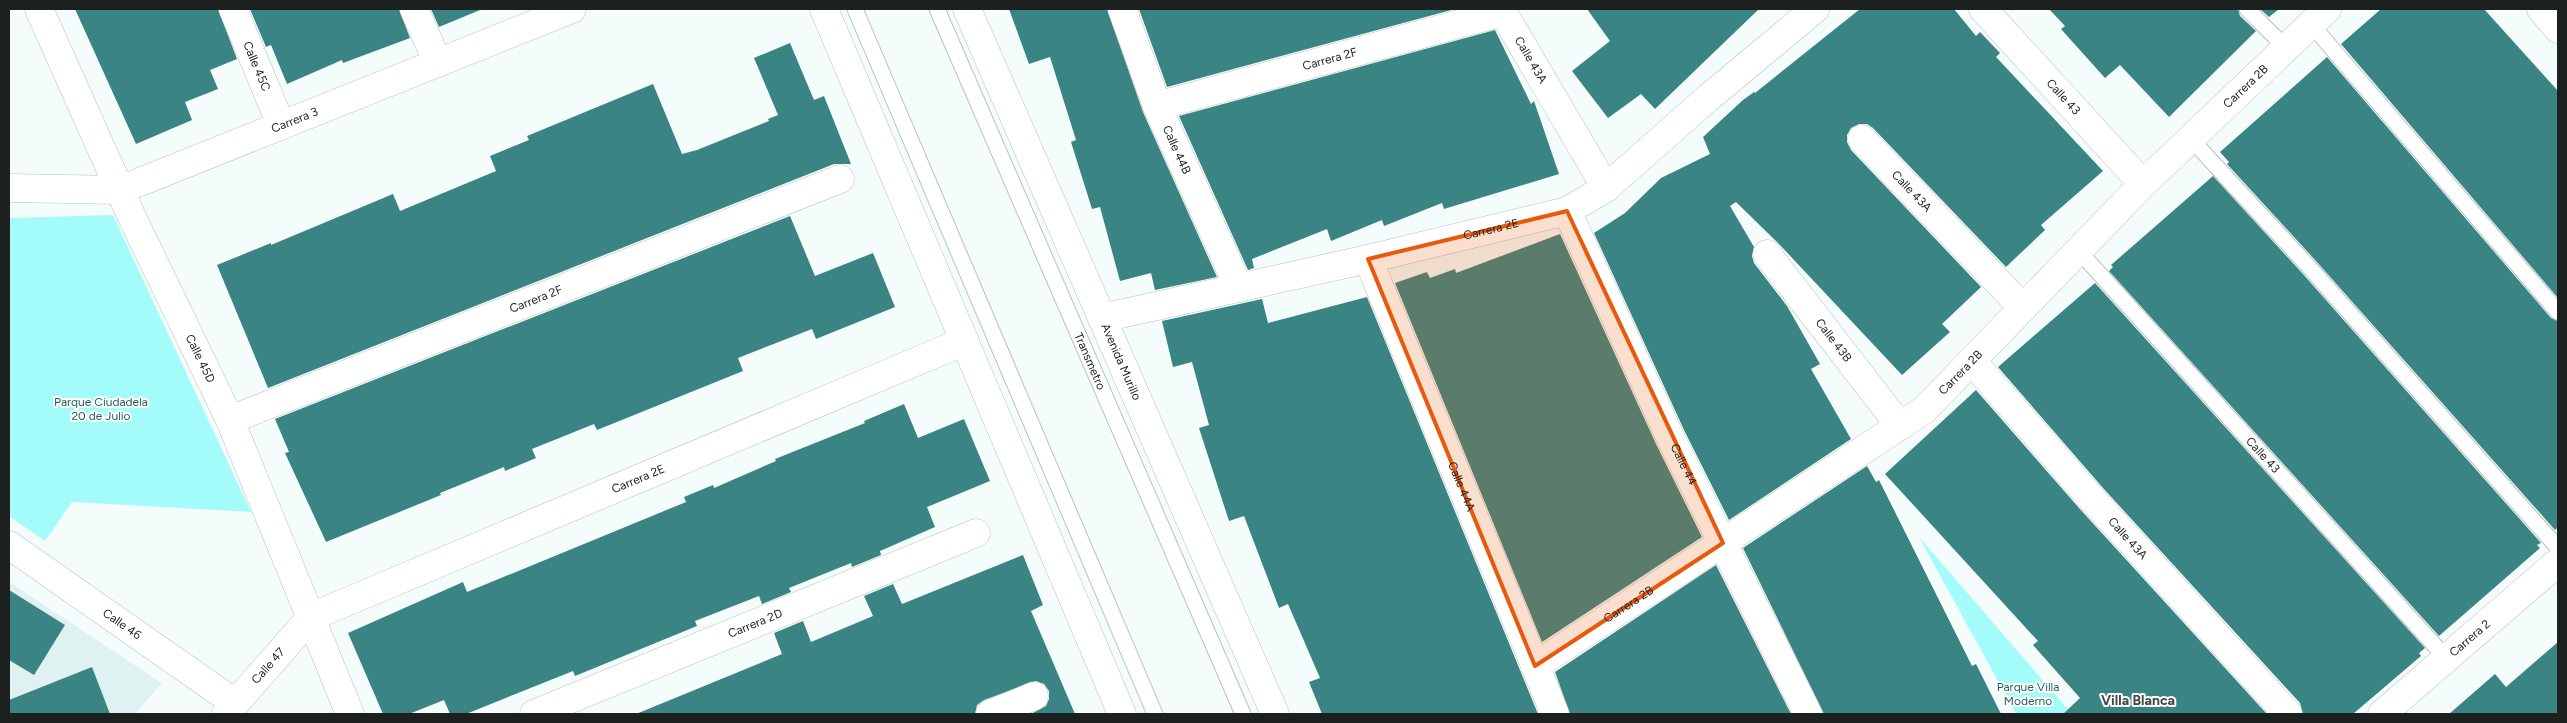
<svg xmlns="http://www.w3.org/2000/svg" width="2567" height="723" font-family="Figtree,sans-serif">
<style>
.built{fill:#dff1f1}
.green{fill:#a4fcfa}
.building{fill:#3a8584}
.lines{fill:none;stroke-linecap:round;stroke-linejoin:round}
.service-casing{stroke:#b9c1c1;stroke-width:17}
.minor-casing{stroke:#b9c1c1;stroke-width:29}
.tertiary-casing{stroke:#b9c1c1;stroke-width:29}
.primary-casing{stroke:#b9c1c1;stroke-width:29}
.service{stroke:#fff;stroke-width:15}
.minor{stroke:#fff;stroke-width:28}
.tertiary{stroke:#fff;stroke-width:28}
.primary{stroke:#fff;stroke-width:28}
.marked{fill:#e8590c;fill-opacity:0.2;stroke:#e8590c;stroke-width:4;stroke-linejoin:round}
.labels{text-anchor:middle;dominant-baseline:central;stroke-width:4;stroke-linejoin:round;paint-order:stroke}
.street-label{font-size:12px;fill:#1c201f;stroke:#fff}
.park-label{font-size:12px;fill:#24605f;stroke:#fff}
.neighbourhood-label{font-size:14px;font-weight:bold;fill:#404747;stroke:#fff}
</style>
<rect width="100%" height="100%" fill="#f4fcfc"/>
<polygon class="built" points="9,582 162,683 135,714 9,714"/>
<g class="green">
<polygon points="113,215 251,512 72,502 45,541 9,516 9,218"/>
<polygon points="1919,537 2072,714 2016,714"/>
</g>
<g class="building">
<polygon points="75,9 218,9 237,59 210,70 218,89 185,102 192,120 136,144"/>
<polygon points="250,9 399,9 410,38 343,63 342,60 287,84 271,45 266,47"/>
<polygon points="431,9 480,9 480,10 439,27"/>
<polygon points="1009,9 1107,9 1143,112 1217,277 1155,290 1151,273 1120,281 1100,207 1092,209 1081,174 1071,142 1076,140 1050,57 1029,64"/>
<polygon points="1139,9 1455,9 1167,87"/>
<polygon points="1587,9 1759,9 1655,109 1641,94 1608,118 1572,71 1610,41"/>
<polygon points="1860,9 1954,9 1976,36 1980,32 2000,53 1996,57 2103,171 2041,225 2045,230 2006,267 1873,128 1867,124 1859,124 1851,128 1847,135 1847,142 1851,150 1981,287 1942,324 1950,332 1902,375 1779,244 1736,202 1730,206 1754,247 1752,256 1754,263 1787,306 1820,364 1811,369 1851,439 1729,520 1684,430 1594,233 1625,213 1661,178 1710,154 1703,137 1743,100 1754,92 1755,93"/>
<polygon points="2049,9 2238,9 2240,16 2256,31 2169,117 2120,65 2105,78 2061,29 2065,26"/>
<polygon points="2260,9 2279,9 2269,17"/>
<polygon points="2381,9 2484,9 2558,91 2558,298 2341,44"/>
<polygon points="1495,30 1531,104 1534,101 1559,174 1444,209 1442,203 1384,226 1382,220 1331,241 1327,229 1252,259 1254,268 1248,270 1179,116"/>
<polygon points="790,43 814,100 824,96 851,164 834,164 268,388 217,265 271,243 271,245 393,194 400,211 496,171 490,156 529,140 527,136 653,84 682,154 697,150 769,121 768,119 778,115 754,58"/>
<polygon points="2327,57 2551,318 2558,321 2558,527 2555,530 2316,261 2227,164 2229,162 2220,152"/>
<polygon points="2213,176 2302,273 2541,543 2537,545 2540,548 2439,636 2109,271 2113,267 2111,265"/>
<polygon points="790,216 815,276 873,253 895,307 816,339 812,329 738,358 743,371 597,430 594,424 532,449 536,458 505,471 504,467 440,493 441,495 326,542 285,453 289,452 275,419"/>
<polygon points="1560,234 1656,444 1702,537 1542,642 1395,283 1427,272 1430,278 1455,269 1456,273"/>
<polygon points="2095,283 2425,648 2419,653 2421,656 2353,714 2303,714 2300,703 2103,488 1998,367"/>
<polygon points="1367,297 1538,714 1322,714 1309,682 1320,678 1288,604 1279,608 1244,516 1229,521 1199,428 1209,425 1192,362 1173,367 1162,321 1262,299 1268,323"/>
<polygon points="1976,390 2079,508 2266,713 2264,714 2063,714 2080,698 2033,645 2038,641 1885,474"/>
<polygon points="904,404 918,438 964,419 990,481 927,507 935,527 880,551 881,555 852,567 851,563 789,588 791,592 762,604 759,596 695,621 697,626 575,676 573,671 466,714 450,714 444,700 409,714 383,714 348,633 463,582 467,592 686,502 684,497 713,485 714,488 776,461 775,459 865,423 864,421"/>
<polygon points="1867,466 1876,482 1879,480 1972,666 1976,664 2001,714 1824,714 1743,548"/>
<polygon points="1023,555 1043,605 1031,611 1075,714 1031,714 1046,706 1049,699 1049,691 1044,684 1036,681 984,700 977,705 975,714 636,714 782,654 774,633 803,621 811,642 873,616 864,596 893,584 902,604"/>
<polygon points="1716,565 1791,714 1570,714 1555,672"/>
<polygon points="9,590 65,625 34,675 9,660"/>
<polygon points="2558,642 2558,714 2449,714 2495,674 2506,687"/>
<polygon points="92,667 110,714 9,714 9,700"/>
</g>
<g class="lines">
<defs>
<g id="service">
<polyline points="855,9 1155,714"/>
<path id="s1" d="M937,9L1243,714"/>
<polyline points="2247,9 2286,48"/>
<polyline points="2311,24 2558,312"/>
<polyline points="2191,139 2309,267 2558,548"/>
<path id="s2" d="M2078,250L2447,659"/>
</g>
<g id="minor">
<path id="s3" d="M39,9L131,215L230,420L350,714"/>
<path id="s4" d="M233,9L281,125"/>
<polyline points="414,9 438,63"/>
<path id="s5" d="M1122,9L1157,106L1239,288"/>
<path id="s6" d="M1501,9L1606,188"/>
<path id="s7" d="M1983,9L2143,184"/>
<polyline points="2541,9 2558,29"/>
<path id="s8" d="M1157,106L1503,12"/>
<path id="s9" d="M1862,139L2023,308"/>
<path id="s10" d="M9,188L120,190L572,9"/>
<path id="s11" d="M1567,211L1670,437L1808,714"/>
<path id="s12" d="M1767,254L1900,426"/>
<path id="s13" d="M1368,259L1555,714"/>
<path id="s14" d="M1102,318L1368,259L1567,211L1606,188L1708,98L1815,9"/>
<path id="s15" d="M1972,361L2091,498L2288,714"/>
<path id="s16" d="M230,420L840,179"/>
<path id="s17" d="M9,545L235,703"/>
<path id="s18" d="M1535,666L1924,410L2143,184L2327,9"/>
<path id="s19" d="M534,714L976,533"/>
<polyline points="990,714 1034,696"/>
<path id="s20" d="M2382,714L2558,562"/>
</g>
<g id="tertiary">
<path id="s21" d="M226,714L311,617L965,341"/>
</g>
<g id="primary">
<polyline points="824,9 1122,714"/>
<path id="s22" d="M967,9L1275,714"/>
</g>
</defs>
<use href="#service" class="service-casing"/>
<use href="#minor" class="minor-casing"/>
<use href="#tertiary" class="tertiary-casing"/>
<use href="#primary" class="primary-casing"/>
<use href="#service" class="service"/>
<use href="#minor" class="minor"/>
<use href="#tertiary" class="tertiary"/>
<use href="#primary" class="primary"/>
</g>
<path class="marked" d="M1567,211L1723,543L1535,666L1368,259Z"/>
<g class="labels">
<g class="street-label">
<text stroke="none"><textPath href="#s8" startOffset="179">Carrera 2F</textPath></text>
<text stroke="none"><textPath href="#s6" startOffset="59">Calle 43A</textPath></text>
<text stroke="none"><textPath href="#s4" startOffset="62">Calle 45C</textPath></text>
<text stroke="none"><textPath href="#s18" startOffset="922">Carrera 2B</textPath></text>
<text stroke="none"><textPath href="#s7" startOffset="119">Calle 43</textPath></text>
<text stroke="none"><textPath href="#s10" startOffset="299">Carrera 3</textPath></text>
<text stroke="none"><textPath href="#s5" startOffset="151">Calle 44B</textPath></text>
<text stroke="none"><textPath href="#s9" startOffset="72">Calle 43A</textPath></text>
<text stroke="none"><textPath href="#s14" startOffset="399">Carrera 2E</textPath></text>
<text stroke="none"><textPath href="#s16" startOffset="329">Carrera 2F</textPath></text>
<text stroke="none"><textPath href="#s12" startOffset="109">Calle 43B</textPath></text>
<text stroke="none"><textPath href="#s3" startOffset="385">Calle 45D</textPath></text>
<text stroke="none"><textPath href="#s22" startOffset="385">Avenida Murillo</textPath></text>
<text stroke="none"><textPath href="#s1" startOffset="384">Transmetro</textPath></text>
<text stroke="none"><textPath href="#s18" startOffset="518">Carrera 2B</textPath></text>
<text stroke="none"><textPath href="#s2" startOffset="276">Calle 43</textPath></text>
<text stroke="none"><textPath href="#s11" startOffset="279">Calle 44</textPath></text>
<text stroke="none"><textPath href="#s21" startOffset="484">Carrera 2E</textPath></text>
<text stroke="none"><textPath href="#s13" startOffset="246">Calle 44A</textPath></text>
<text stroke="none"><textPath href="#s15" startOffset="236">Calle 43A</textPath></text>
<text stroke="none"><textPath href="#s18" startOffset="112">Carrera 2B</textPath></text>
<text stroke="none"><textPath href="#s17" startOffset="138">Calle 46</textPath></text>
<text stroke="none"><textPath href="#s19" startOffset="239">Carrera 2D</textPath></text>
<text stroke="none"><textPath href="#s20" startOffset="116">Carrera 2</textPath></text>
<text stroke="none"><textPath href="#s21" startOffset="64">Calle 47</textPath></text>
</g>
<g class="park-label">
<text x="101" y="402">Parque Ciudadela<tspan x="101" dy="14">20 de Julio</tspan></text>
<text x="2028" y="687">Parque Villa<tspan x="2028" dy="14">Moderno</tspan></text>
</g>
<g class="neighbourhood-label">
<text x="2138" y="700">Villa Blanca</text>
</g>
</g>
<rect width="2567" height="723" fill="none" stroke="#1c201f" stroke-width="20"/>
</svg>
